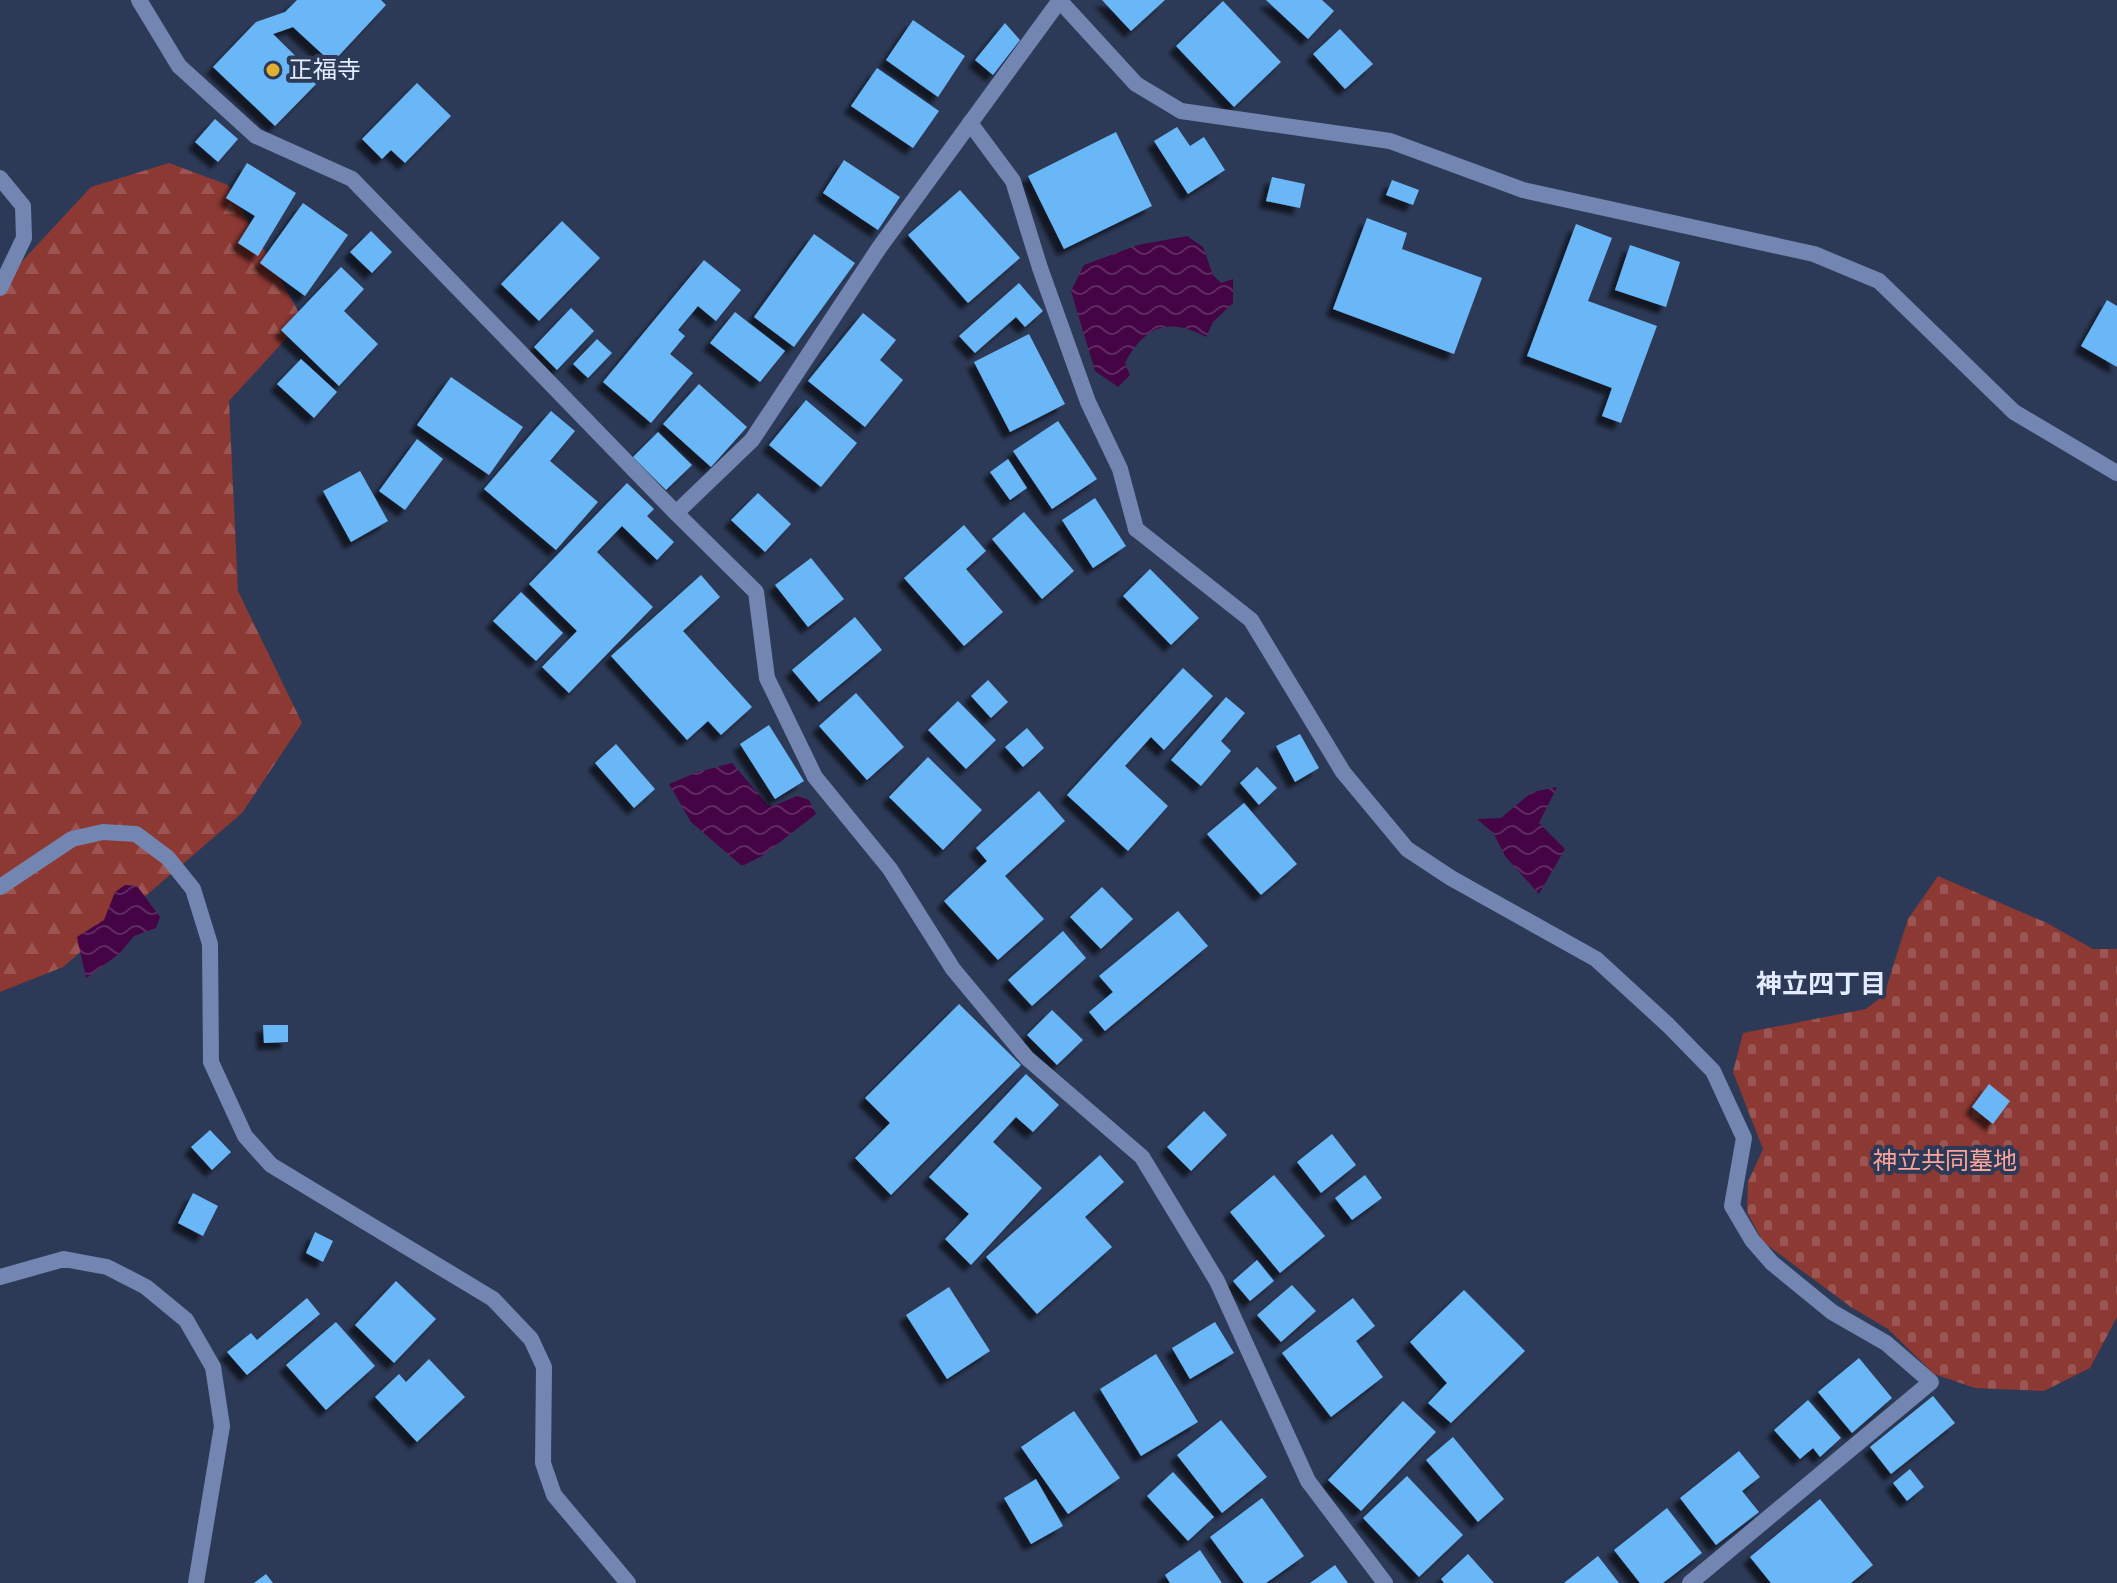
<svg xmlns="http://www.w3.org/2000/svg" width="2117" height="1583" font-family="Signika,'Noto Sans JP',sans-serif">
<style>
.forest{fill:url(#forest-firs)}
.cemetery{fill:url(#cemetery-stones)}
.water{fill:url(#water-waves)}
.building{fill:#6bb7f8;filter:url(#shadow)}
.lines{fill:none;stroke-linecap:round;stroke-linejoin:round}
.service{stroke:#7386b1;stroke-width:16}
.minor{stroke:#7386b1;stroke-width:16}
.tertiary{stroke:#7386b1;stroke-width:16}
.poi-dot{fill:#e0b034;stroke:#2d3a57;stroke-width:3}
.labels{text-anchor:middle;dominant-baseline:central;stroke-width:8;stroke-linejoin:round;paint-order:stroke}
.poi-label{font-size:24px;fill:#e3ecff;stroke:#2d3a57;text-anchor:start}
.park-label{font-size:24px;fill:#fea49a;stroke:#2d3a57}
.neighbourhood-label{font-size:26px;font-weight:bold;fill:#e3ecff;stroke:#2d3a57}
</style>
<defs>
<pattern id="forest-firs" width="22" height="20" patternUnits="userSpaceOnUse" patternTransform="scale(2)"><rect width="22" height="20" fill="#8c3833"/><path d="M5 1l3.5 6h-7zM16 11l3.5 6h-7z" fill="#9c5552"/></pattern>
<pattern id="cemetery-stones" width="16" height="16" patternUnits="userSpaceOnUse" patternTransform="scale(2)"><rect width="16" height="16" fill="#8c3833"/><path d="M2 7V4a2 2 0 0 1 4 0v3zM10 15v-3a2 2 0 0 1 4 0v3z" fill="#9c5552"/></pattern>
<pattern id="water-waves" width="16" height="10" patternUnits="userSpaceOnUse" patternTransform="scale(2)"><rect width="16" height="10" fill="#440446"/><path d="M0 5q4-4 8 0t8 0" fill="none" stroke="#5f2962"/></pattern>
<filter id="shadow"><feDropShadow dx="-7" dy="7" stdDeviation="2" flood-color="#0009"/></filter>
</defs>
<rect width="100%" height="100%" fill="#2d3a57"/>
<polygon class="forest" points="169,163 228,185 303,320 229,401 238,591 302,723 242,813 63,967 0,992 0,285 91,187"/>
<polygon class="cemetery" points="1938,876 2047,923 2093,949 2117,949 2117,1317 2090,1368 2044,1391 1975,1388 1934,1374 1888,1329 1851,1307 1763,1242 1747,1212 1748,1182 1763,1149 1733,1072 1743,1033 1866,1009 1884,995 1908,919"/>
<g class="water">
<path d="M1187,236L1203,247L1213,275L1221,283L1233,279V303L1213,322L1206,337C1168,317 1145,326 1125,363L1130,375L1118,387L1095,371L1071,291L1084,265L1138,245Z"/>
<polygon points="732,763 767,804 773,806 797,796 809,800 816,814 762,856 742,866 691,822 669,784 698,772"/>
<polygon points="1557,787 1539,823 1565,849 1539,894 1505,856 1494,834 1477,819 1501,818 1532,792"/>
<polygon points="125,885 137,886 160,917 156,928 134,936 119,954 86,978 77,937 104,920 115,892"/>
</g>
<g class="building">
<polygon points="297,0 381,0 386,5 332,63 293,27 273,34 320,80 275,126 213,67 256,22 285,12"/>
<polygon points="1102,0 1165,0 1131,31"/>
<polygon points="1266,0 1322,0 1334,11 1308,39"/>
<polygon points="1223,1 1281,62 1234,107 1176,46"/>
<polygon points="913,20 965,56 938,97 886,60"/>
<polygon points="1005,23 1020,40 993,75 975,60"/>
<polygon points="1340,29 1373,64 1345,89 1313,54"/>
<polygon points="877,68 939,111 913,148 851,106"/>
<polygon points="417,83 451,116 405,163 391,150 382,159 362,139"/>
<polygon points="215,119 238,139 218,162 195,142"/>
<polygon points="1177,127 1190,146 1204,137 1225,170 1188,194 1154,141"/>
<polygon points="1116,132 1152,206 1064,249 1028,176"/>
<polygon points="844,160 900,197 878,230 823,193"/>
<polygon points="247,163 296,193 258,256 238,243 255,216 226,198"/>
<polygon points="1272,177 1305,184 1300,208 1266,201"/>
<polygon points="1392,180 1419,190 1413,205 1386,195"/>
<polygon points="960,190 1020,258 968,303 908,235"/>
<polygon points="303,203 348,235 305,296 260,263"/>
<polygon points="1367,218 1407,233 1402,249 1482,278 1454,354 1333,309"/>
<polygon points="562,221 600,258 539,321 501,284"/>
<polygon points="1576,224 1612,238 1588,301 1657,326 1621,423 1602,416 1612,388 1527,356"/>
<polygon points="371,231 392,252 372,273 350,252"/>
<polygon points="814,234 855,263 794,347 754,317"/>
<polygon points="1630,245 1680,262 1666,307 1615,290"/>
<polygon points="704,260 741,290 716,321 698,306 678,330 685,336 670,354 693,373 651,423 603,382"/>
<polygon points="341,267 364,289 344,311 378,344 339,386 281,330"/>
<polygon points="1019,283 1043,311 1025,327 1016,317 975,353 959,336"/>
<polygon points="2107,300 2117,306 2117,367 2081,346"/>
<polygon points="571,308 594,331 557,370 534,347"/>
<polygon points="735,312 785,351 760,382 710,343"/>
<polygon points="863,313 896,340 880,360 903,380 865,427 808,381"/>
<polygon points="1029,334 1065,404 1010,432 974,362"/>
<polygon points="597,339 612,353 588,378 573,364"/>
<polygon points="301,359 337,392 314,418 277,384"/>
<polygon points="451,377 523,427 489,475 417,425"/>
<polygon points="699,384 747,427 711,467 663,424"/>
<polygon points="806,400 857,443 821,487 769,445"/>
<polygon points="551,411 575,431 550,461 598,502 556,550 484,489"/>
<polygon points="1058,421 1097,479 1052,509 1013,451"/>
<polygon points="658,432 692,465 666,490 633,457"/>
<polygon points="417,439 443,459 405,510 379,491"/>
<polygon points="1008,459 1027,488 1010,500 990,472"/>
<polygon points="360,471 388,521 351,542 323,491"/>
<polygon points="627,483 654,509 647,516 674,542 657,560 622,526 597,552 653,607 569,693 542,667 577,631 529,584"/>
<polygon points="758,493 791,524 765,552 731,520"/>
<polygon points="1095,498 1126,546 1093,568 1062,520"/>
<polygon points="1024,512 1074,571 1042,599 992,539"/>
<polygon points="964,525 986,551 966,569 1003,612 964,646 904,578"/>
<polygon points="811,558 844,599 808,627 775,585"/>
<polygon points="1150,569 1199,618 1171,645 1123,596"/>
<polygon points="701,575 720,597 683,631 752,707 721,735 708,721 687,740 611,656"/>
<polygon points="521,592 563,633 536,661 493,621"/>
<polygon points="855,617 882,650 819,702 792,670"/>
<polygon points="1183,668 1213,696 1164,750 1151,737 1125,766 1168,806 1128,851 1067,795"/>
<polygon points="988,680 1008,702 991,718 971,696"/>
<polygon points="856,693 904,747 867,780 819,726"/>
<polygon points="1226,697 1245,713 1221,741 1231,751 1201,786 1171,760"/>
<polygon points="958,701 996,740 966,769 928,730"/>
<polygon points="769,725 804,781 775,799 740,744"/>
<polygon points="1027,728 1044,748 1023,767 1005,747"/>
<polygon points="1300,734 1319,768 1295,782 1276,746"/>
<polygon points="616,744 655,789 634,808 595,763"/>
<polygon points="928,757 982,810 943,850 889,797"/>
<polygon points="1257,767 1277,788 1259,805 1240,783"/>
<polygon points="1039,791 1065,821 1005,876 1044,919 998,960 944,901 987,861 976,848"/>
<polygon points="1244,803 1297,864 1261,895 1207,834"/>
<polygon points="1102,887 1133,919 1101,949 1070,917"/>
<polygon points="1178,911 1208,946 1105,1031 1089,1012 1113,992 1099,976"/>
<polygon points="1063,931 1086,958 1032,1006 1008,980"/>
<polygon points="959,1004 1021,1065 891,1195 855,1158 890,1123 865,1098"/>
<polygon points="1052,1010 1083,1040 1057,1065 1027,1035"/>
<polygon points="263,1025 288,1025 288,1042 264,1043"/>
<polygon points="1026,1074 1059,1105 1033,1132 1016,1117 993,1142 1042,1188 971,1265 945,1239 969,1214 929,1177"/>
<polygon points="1989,1084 2010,1101 1993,1124 1972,1107"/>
<polygon points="1204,1111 1227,1135 1191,1171 1167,1147"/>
<polygon points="210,1130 231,1152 212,1170 191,1147"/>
<polygon points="1332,1134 1356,1165 1321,1193 1297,1162"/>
<polygon points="1100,1155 1124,1182 1085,1217 1112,1247 1037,1314 986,1257"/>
<polygon points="1274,1175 1325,1236 1280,1273 1230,1212"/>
<polygon points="1365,1175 1382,1198 1352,1220 1335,1198"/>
<polygon points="193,1193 218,1206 203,1236 178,1223"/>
<polygon points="315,1232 333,1241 323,1262 306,1253"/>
<polygon points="1257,1260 1274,1281 1250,1301 1233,1281"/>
<polygon points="396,1281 436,1319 394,1363 355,1325"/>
<polygon points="1292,1285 1316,1311 1281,1342 1257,1315"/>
<polygon points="949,1287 990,1351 947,1379 906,1315"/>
<polygon points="1464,1290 1525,1351 1451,1423 1428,1403 1447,1383 1410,1342"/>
<polygon points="307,1298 320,1314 247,1375 227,1352 251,1333 257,1340"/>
<polygon points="1353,1298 1375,1326 1356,1341 1383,1377 1331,1417 1282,1353"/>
<polygon points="336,1322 375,1366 326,1410 286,1365"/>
<polygon points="1215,1322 1234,1353 1190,1379 1172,1348"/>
<polygon points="1156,1354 1198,1422 1141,1456 1100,1389"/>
<polygon points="1859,1358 1892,1398 1852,1433 1818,1392"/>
<polygon points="429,1359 465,1397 417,1442 375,1397 399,1374 406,1382"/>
<polygon points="1933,1396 1955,1423 1891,1474 1870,1447"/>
<polygon points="1808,1400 1841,1438 1820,1457 1813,1448 1800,1459 1774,1430"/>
<polygon points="1403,1401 1436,1432 1361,1511 1328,1480"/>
<polygon points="1074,1411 1120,1478 1068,1514 1021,1447"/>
<polygon points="1221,1420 1267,1477 1222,1513 1177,1455"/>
<polygon points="1453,1437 1504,1499 1478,1522 1426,1460"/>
<polygon points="1739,1451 1760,1477 1742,1491 1759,1512 1716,1545 1680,1498"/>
<polygon points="1910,1469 1924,1487 1907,1501 1893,1483"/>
<polygon points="1173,1472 1214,1517 1188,1541 1147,1496"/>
<polygon points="1407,1476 1463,1535 1419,1577 1363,1518"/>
<polygon points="1036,1479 1063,1526 1031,1544 1004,1498"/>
<polygon points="1262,1498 1304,1556 1266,1583 1244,1583 1210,1537"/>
<polygon points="1820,1499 1873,1565 1851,1583 1771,1583 1750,1557"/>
<polygon points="1667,1508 1702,1553 1663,1583 1640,1583 1614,1550"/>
<polygon points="1200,1550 1222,1583 1170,1583 1165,1575"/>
<polygon points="1468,1554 1494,1583 1444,1583 1441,1579"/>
<polygon points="1598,1556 1619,1583 1564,1583"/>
<polygon points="1335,1565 1348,1583 1310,1583"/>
<polygon points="266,1574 273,1583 254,1583"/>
</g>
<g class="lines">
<polyline class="service" points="1136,529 1251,620 1343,772 1407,849 1451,878 1596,959 1668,1025 1713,1071 1744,1138 1732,1206 1752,1240 1772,1263 1832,1312 1886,1343 1931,1382 1690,1583"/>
<g class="minor">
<polyline points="139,0 179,66 256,136 352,179 676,513 756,592 767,678 815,777 890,869 953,969 1027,1058 1142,1157 1217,1281 1308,1481 1385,1583"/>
<polyline points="1060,1 1136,84 1181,111 1390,141 1523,190 1814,254 1879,281 2014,412 2117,473"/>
<polyline points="970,123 1013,181 1040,268 1088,402 1120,469 1136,529"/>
<polyline points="676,513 752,440 879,248 1060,0"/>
<polyline points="0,887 72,839 103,832 136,834 168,858 193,889 210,944 211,1062 245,1136 271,1165 493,1299 531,1339 544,1367 543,1463 554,1495 628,1583"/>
</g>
<g class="tertiary">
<polyline points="0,178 23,206 24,238 0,288"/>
<polyline points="0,1277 64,1259 107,1267 146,1287 186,1320 213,1367 222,1426 196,1583"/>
</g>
</g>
<circle class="poi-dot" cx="273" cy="70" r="8"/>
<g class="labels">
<g class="poi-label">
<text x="289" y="70">正福寺</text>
</g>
<g class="park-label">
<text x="1945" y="1161">神立共同墓地</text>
</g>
<g class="neighbourhood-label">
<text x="1821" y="985">神立四丁目</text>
</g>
</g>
</svg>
